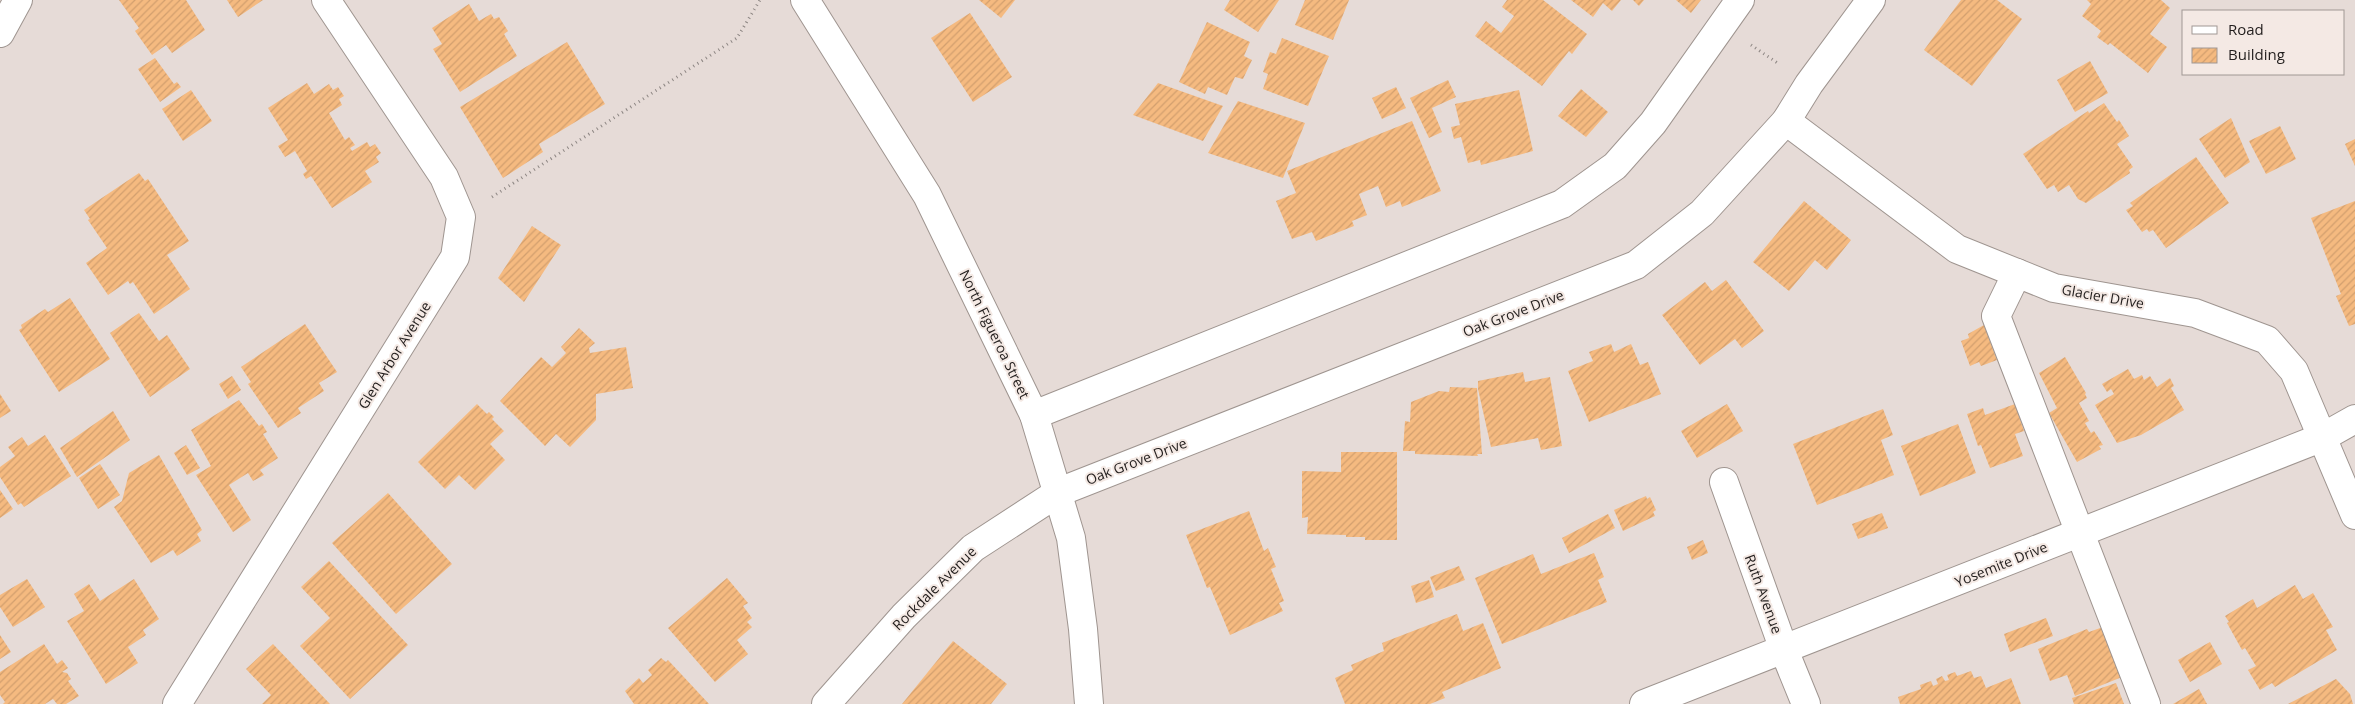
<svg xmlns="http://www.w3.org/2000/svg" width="2355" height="704" font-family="'Open Sans',sans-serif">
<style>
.building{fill:url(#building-hatch)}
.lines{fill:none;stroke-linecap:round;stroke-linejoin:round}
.minor-casing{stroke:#9f9590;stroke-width:30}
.major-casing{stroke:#9f9590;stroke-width:30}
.path{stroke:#8d8683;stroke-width:3;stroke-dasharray:1 4;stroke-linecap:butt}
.minor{stroke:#fff;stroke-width:28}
.major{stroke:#fff;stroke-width:28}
.labels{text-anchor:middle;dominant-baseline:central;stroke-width:4;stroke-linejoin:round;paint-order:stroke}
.street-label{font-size:14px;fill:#221e1d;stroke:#f4e9e4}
</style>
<defs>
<pattern id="building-hatch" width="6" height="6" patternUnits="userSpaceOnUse" patternTransform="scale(1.25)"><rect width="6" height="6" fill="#f5ba80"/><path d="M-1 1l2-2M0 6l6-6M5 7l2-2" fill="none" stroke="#d29f6e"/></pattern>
</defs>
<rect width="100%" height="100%" fill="#e6dbd7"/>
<g class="building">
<polygon points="119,0 186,0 205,30 172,53 166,45 152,55 135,31 139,28"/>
<polygon points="227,0 263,0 238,17"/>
<polygon points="979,0 1015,0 1001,18"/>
<polygon points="1230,0 1279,0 1258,32 1224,10"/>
<polygon points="1305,0 1349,0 1333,40 1295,25"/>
<polygon points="1507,0 1543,0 1587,34 1572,54 1569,51 1542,86 1475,36 1486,21 1501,33 1514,16 1502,7"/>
<polygon points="1571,0 1621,0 1612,11 1603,3 1593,17"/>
<polygon points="1633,0 1644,0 1639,6"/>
<polygon points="1676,0 1701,0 1691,13"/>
<polygon points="1961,0 1997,0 2022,19 1972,86 1924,50"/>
<polygon points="2087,0 2161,0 2170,8 2150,34 2167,47 2148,73 2110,43 2108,45 2097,37 2101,31 2082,16 2091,4"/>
<polygon points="469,4 479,21 491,14 494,19 499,17 508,31 504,34 517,56 460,92 433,49 442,44 432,28"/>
<polygon points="970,13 1012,77 973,102 931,38"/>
<polygon points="1207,22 1250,42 1244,56 1252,60 1243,79 1235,77 1227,95 1208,87 1205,94 1179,82"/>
<polygon points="1282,38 1329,56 1308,106 1263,89 1268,74 1263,72 1270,52 1276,54"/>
<polygon points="567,42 605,104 539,144 543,152 503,178 460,107"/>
<polygon points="155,58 174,84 177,82 181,87 160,102 138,69"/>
<polygon points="2090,61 2108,93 2075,112 2057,80"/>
<polygon points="1448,80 1456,97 1432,108 1442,132 1429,138 1410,98"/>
<polygon points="307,83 314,94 329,84 333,90 338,87 344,96 339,99 342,105 329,113 345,140 349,137 355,145 350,148 352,151 367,142 370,147 375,144 381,153 376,157 379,162 365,171 372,182 332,208 311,176 306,179 303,174 307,171 295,151 285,157 278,146 288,140 268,108"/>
<polygon points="1158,83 1223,106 1203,141 1133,115"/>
<polygon points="1396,87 1406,108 1382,119 1372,98"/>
<polygon points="1581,89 1608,112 1586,137 1558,116"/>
<polygon points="191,90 212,121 183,141 162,109"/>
<polygon points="1519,90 1533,151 1481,165 1480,160 1468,163 1461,137 1454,139 1451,127 1460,125 1455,104"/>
<polygon points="1238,101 1305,123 1283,178 1208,153"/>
<polygon points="2104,103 2117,122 2119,120 2129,136 2117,144 2133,167 2129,170 2130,173 2086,203 2078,199 2069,185 2058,192 2054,185 2047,189 2023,154 2088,111 2089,113"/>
<polygon points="2231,118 2250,162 2225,178 2199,139"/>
<polygon points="1412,121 1441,191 1402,207 1400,201 1386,207 1378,186 1359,194 1367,215 1352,221 1354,226 1316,241 1312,232 1292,239 1276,201 1296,193 1287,171"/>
<polygon points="2280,126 2296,159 2266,174 2249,141"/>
<polygon points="2355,139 2355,166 2345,144"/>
<polygon points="2196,157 2229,203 2166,248 2153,230 2149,232 2147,229 2142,232 2126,210 2133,206 2130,203"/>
<polygon points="139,173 145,181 148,179 189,241 167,255 190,289 154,314 133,282 130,284 128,281 108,295 86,263 107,248 88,220 90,219 84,210"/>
<polygon points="1804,201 1851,240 1827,270 1815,260 1789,291 1753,262"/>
<polygon points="2355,201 2355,324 2349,326 2336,296 2341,294 2311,218"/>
<polygon points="532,226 561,245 524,302 498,278"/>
<polygon points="1726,280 1764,331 1742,348 1735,339 1700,365 1662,315 1705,282 1712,291"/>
<polygon points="70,298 110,359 59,392 19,330 22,328 21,325 45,309 48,312"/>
<polygon points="139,313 159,341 167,335 190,369 150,397 110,333"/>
<polygon points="305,324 337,372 319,383 324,391 298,408 301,413 278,428 248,384 251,382 241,367"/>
<polygon points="1984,325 1997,360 1981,366 1979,362 1970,366 1961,341 1969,338 1968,334"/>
<polygon points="579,328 595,343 589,348 590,353 626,347 633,388 596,394 596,420 570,447 556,434 545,446 500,401 541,357 552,367 566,353 561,347"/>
<polygon points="1611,344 1614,352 1631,344 1640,365 1648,362 1661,394 1589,422 1568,371 1593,361 1589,352"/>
<polygon points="2065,357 2086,393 2085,394 2087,398 2079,403 2089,421 2085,423 2091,433 2094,431 2103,445 2099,446 2101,449 2077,462 2049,413 2057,408 2039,373"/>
<polygon points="2128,369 2134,379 2142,375 2144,380 2150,376 2157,387 2170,378 2174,386 2171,388 2184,410 2141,435 2117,443 2095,405 2114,394 2111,389 2107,392 2102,384"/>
<polygon points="1523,372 1525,382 1550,377 1562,446 1541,450 1538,438 1491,447 1478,389 1478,381"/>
<polygon points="232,376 241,390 228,399 219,384"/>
<polygon points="1450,387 1477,388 1482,454 1477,454 1478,456 1415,454 1415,451 1403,451 1405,421 1410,422 1411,402 1439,391 1449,392"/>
<polygon points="0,394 11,411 0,418"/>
<polygon points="239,400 259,426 262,424 267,432 263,434 278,458 260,470 264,475 253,481 248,473 229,485 251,520 233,532 196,475 211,466 191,430"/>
<polygon points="477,404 487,414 489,412 494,417 492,419 504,431 490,444 505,460 475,490 459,475 445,489 418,462"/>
<polygon points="1727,404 1743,431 1697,458 1681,431"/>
<polygon points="2015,404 2024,431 2015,434 2023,456 1990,468 1981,445 1978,446 1967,414 1983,408 1985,415"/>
<polygon points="1883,409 1893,435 1881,440 1894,475 1817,505 1793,444"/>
<polygon points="113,411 130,440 77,477 60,448"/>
<polygon points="1958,424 1976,473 1920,496 1901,446"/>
<polygon points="45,435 71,476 24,507 21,503 18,505 0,477 0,467 15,456 8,447 22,437 28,446"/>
<polygon points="186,445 200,468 187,475 174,453"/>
<polygon points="1341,452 1397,452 1397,540 1365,540 1365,537 1346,537 1346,535 1307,534 1308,517 1302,518 1302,471 1341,472"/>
<polygon points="159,455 202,530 197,534 201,541 177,556 173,550 151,563 114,507 122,501 129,473"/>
<polygon points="100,464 120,495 98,509 79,478"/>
<polygon points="0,490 13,509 0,518"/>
<polygon points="388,493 452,564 396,614 332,543"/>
<polygon points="1646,496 1647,499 1650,497 1656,510 1653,512 1655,516 1623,531 1614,510"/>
<polygon points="1249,511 1264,551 1268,548 1276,567 1271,569 1284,601 1279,603 1283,611 1230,635 1210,587 1207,588 1186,535"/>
<polygon points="1882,513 1888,528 1858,539 1852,524"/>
<polygon points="1608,514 1615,528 1569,553 1562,538"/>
<polygon points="1703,540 1708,553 1692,560 1687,547"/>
<polygon points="1594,553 1604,577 1598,580 1607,602 1502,644 1475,578 1533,554 1541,574"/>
<polygon points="329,561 408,645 350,699 300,646 330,618 301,587"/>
<polygon points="1459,566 1465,580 1436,591 1430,577"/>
<polygon points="727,578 748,603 743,606 752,618 747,622 752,627 737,640 748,654 715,682 668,628"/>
<polygon points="27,579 45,607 13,627 0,607 0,595"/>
<polygon points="134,579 159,619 143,630 146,635 128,647 138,663 106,684 67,621 84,611 74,594 89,584 100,601"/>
<polygon points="1429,580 1434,597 1416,603 1411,586"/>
<polygon points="2295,585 2303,599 2313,593 2333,627 2326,630 2337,650 2275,687 2272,683 2260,690 2248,670 2256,666 2245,648 2242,650 2227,623 2229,622 2225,616 2253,599 2257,608"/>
<polygon points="1457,614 1463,631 1483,623 1501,668 1442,692 1445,698 1430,704 1345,704 1335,678 1353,670 1351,665 1384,651 1382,643"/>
<polygon points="2046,618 2053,636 2010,652 2004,634"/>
<polygon points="2103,627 2122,677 2075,696 2067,675 2050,681 2038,649 2087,629 2089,632"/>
<polygon points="0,635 11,652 0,659"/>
<polygon points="953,641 1007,684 991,704 902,704"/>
<polygon points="2210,642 2222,664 2190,682 2178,660"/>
<polygon points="44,644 57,664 62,660 68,668 62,672 67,673 71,679 68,681 79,696 66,704 57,704 53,699 45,704 3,704 5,702 0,695 0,672"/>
<polygon points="273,644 330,704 262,704 271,695 246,669"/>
<polygon points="661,658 666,662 668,660 709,704 634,704 625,691 639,678 643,683 652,675 648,670"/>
<polygon points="1971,671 1974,678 1981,676 1986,688 2011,678 2021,704 1900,704 1898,697 1921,689 1920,685 1931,681 1933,686 1938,684 1936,679 1942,676 1945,681 1949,680 1947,675 1955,672 1957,676"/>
<polygon points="2336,679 2350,694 2353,704 2288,704"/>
<polygon points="2116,683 2124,704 2074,704 2072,698"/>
<polygon points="2199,689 2207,704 2173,704"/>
</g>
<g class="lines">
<defs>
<g id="minor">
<polyline points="0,33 18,0"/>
<polyline points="1786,121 1957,249 2054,288 2195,313 2267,340 2294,371 2355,515"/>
<polyline points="2017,273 1996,316 2146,704"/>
<polyline points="1034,415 1562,204 1615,166 1653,123 1740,0"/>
<polyline points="1724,482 1784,650 1806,704"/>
<polyline points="177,704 455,257 461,217 444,177 326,0"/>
<polyline points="826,704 904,616 973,548 1059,492 1636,265 1702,213 1786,121 1809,84 1871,0"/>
<polyline points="1644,704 2323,437 2355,419"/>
</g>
<polyline id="major" points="805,0 927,195 1034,415 1071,538 1083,629 1089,704"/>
</defs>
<use href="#minor" class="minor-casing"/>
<use href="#major" class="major-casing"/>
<g class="path">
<polyline points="1751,45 1779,64"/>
<polyline points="492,197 737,38 760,0"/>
</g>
<use href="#minor" class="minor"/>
<use href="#major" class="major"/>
</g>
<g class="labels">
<g class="street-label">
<text transform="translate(2103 296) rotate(10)">Glacier Drive</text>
<text transform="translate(1513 313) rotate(-21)">Oak Grove Drive</text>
<text transform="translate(995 334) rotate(64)">North Figueroa Street</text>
<text transform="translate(394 355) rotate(-58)">Glen Arbor Avenue</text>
<text transform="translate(1136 461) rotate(-21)">Oak Grove Drive</text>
<text transform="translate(2001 564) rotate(-22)">Yosemite Drive</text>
<text transform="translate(934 588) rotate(-45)">Rockdale Avenue</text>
<text transform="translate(1764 594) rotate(70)">Ruth Avenue</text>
</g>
</g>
<rect x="2182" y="10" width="162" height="65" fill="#f4e9e4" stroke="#a09894"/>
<rect x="2192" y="26" width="25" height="8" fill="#ffffff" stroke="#a09894"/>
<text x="2228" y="35" font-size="15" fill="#221e1d">Road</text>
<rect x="2192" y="48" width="25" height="15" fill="url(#building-hatch)" stroke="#a09894"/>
<text x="2228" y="60" font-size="15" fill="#221e1d">Building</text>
</svg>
